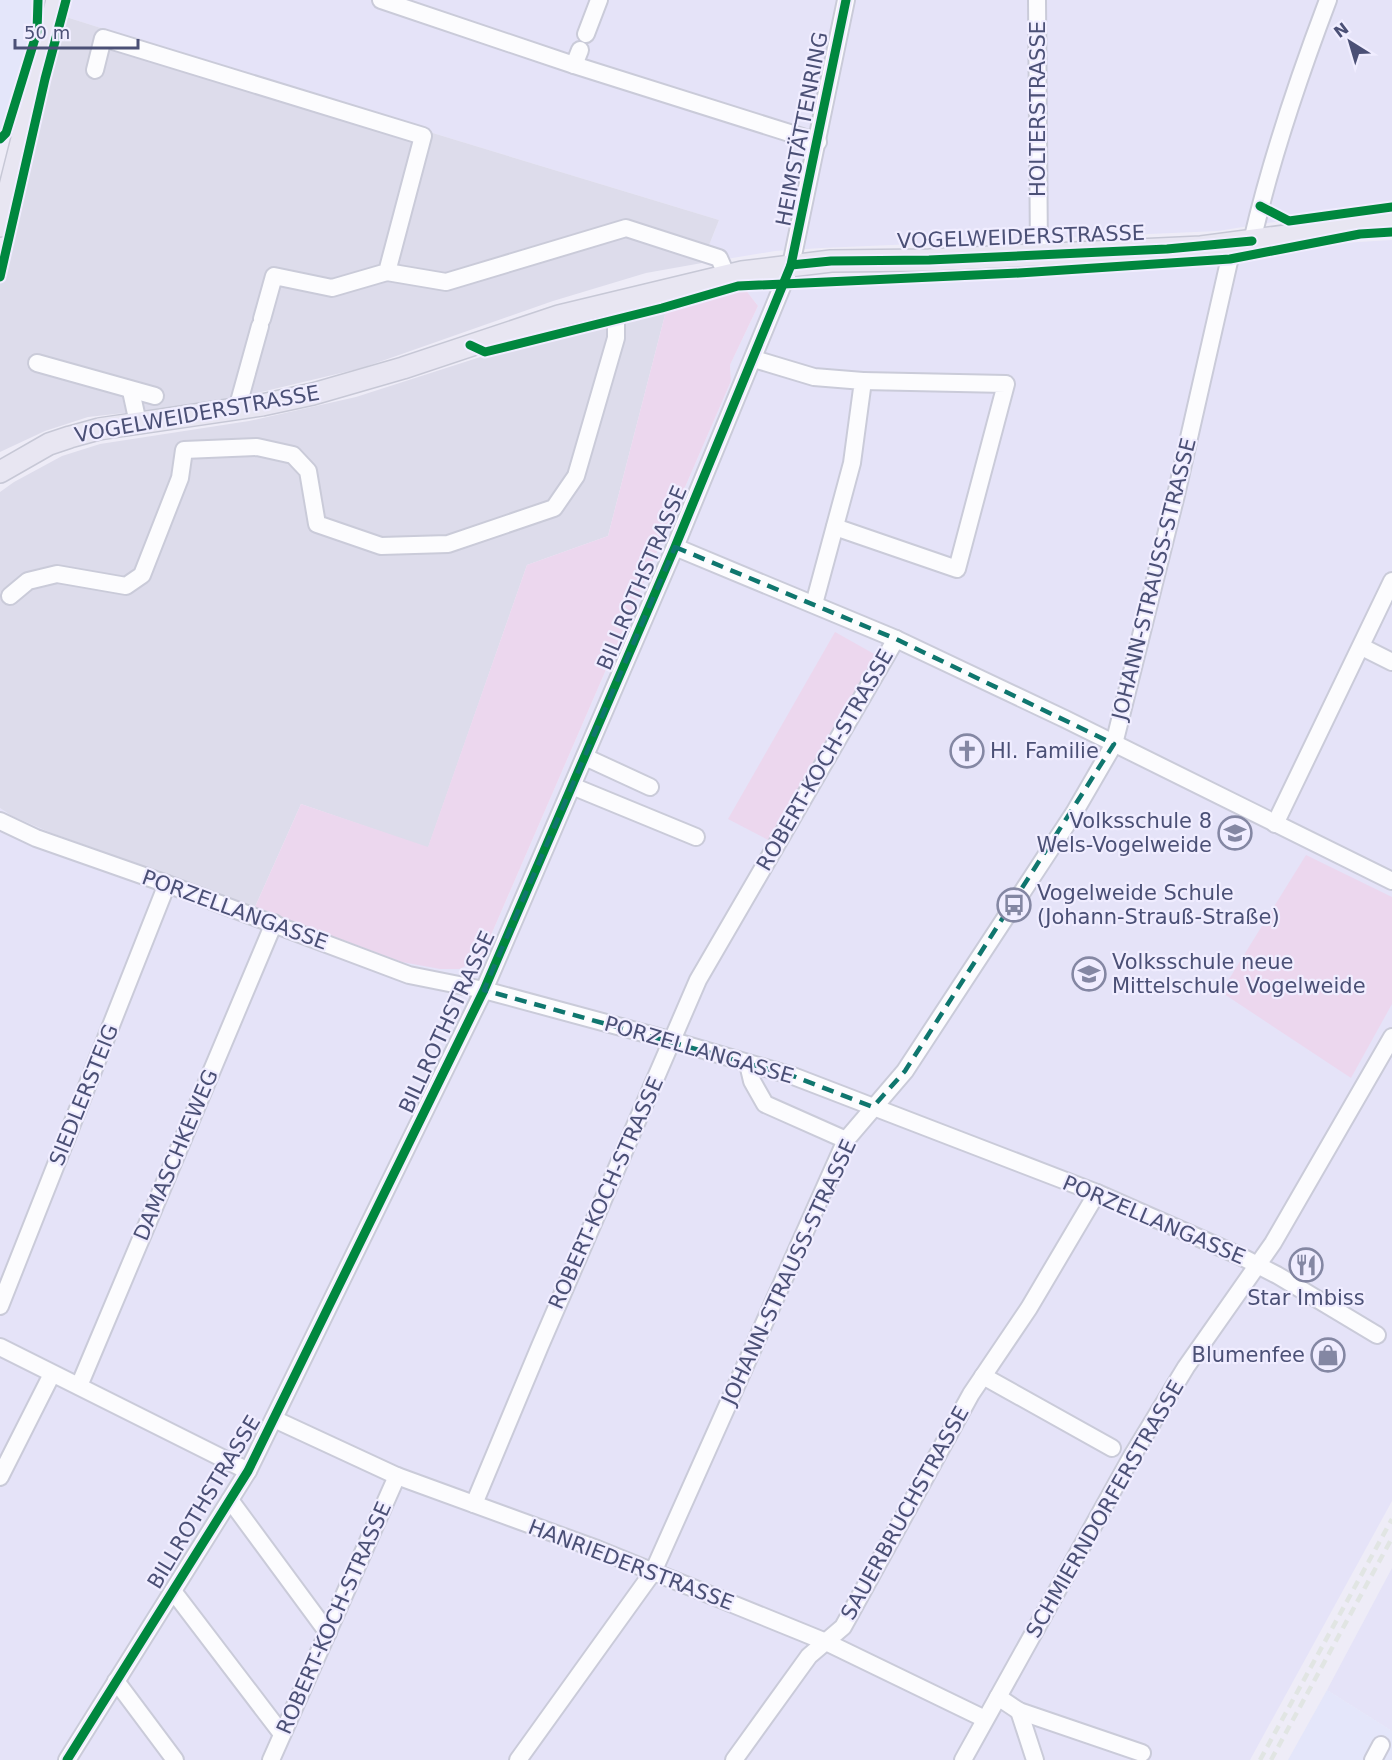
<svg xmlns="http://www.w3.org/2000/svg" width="1392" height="1760" font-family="'DejaVu Sans',sans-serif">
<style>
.residential{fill:#e5e3f8}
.commercial{fill:#e4e6fa}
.industrial{fill:#dddceb}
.green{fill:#ecd7ee}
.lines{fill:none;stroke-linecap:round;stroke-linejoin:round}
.minor-casing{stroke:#cacbd9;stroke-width:20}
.major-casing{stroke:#c7c8d6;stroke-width:24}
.minor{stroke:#fcfcfe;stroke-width:16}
.major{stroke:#e8e6f2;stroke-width:21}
.rail{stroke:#e1e5e3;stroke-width:4.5;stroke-dasharray:9 6;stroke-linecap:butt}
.cycleway-casing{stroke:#f0edff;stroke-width:13}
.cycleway{stroke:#00873e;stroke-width:9}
.marked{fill:none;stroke:#0f766e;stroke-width:4.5;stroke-dasharray:12 8;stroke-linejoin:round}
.labels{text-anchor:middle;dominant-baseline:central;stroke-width:4.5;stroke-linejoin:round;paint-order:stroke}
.street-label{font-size:21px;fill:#4b5076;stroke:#f0edff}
.poi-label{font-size:21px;fill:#4b5076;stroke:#f0edff;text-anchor:start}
</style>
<rect width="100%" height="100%" fill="#eeecf7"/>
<g class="residential">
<polygon points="71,0 1392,0 1392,203 1218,231 822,248 775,251 702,263 719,220 436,134 66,17"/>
<polygon points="1392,240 1392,1501 1250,1760 0,1760 0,808 12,816 49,832 402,962 482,956 731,381 730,365 758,306 745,289 815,281 1206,263 1342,243"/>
<polygon points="1392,1568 1392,1731 1327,1690"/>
</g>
<g class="commercial">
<polygon points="0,0 35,0 35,28 4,129 0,134"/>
<polygon points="1327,1690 1392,1731 1392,1760 1288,1760"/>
</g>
<g class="industrial">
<polygon points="66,17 436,134 719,220 702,263 646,273 553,301 362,368 215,403 88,417 45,431 0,452 0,273"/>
<polygon points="666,311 608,536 527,565 428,848 301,804 255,907 49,832 12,816 0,808 0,492 14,482 62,456 100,444 249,421 356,397 499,351"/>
</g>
<g class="green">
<polygon points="745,289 758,306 730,365 731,381 482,956 460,969 440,969 402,962 255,907 301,804 428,847 527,565 608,536 666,311"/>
<polygon points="835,632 876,655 770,841 728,819"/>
<polygon points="1306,855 1392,897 1392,1004 1351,1078 1221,992"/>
</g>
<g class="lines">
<defs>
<g id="minor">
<polyline points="381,0 574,65 818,142"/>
<polyline points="1037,0 1039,254"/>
<polyline points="586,34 599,0"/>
<polyline points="574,65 580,50"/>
<polyline points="95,70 103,38 423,136 387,272 332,288 274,276 262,319"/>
<path d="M1252,241C1271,159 1298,79 1328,0"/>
<polyline points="387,272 446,282 626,228 719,258 727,276"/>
<polyline points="754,359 814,377 863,381 852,463 814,604"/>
<polyline points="37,363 155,396"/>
<polyline points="131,391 138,423"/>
<polyline points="237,409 260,326"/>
<polyline points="835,527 957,569 1006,384 863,381"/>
<polyline points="675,547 896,639 1065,719 1392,881"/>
<polyline points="10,596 28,581 57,574 126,586 142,575 180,478 184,450 257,447 293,455 308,471 317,524 381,546 448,544 554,508 576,476 616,338 616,319 614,302"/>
<polyline points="1362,647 1392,662"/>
<polyline points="585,757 650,787"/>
<polyline points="572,786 696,837"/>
<polyline points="0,821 36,838 167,884 409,975 484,990 673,1041 793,1076 1097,1193 1240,1256 1277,1275 1377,1335"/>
<polyline points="1275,824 1392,581"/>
<polyline points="748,1064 752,1081 765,1104 846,1140"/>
<polyline points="0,1306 167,884"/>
<polyline points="0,1347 248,1471"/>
<polyline points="983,1376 1112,1448"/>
<polyline points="79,1386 274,923"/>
<polyline points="274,1419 397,1476 597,1549 826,1642 985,1719"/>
<polyline points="0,1477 52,1374"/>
<polyline points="230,1500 328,1633"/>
<polyline points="474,1504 540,1346 698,980 896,639"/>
<polyline points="173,1591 282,1734"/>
<polyline points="116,1681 175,1760"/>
<polyline points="998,1697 1019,1711 1142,1753"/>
<polyline points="1019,1711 1035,1760"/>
<polyline points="67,1760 248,1471 484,990 675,547 791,265 846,0"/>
<polyline points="271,1760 397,1476"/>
<polyline points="518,1760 653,1572 846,1140 905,1071 1074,813 1114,744 1176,495 1233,244"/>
<polyline points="734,1760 809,1656 843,1627 971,1394 1029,1308 1097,1193"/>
<polyline points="963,1760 1132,1456 1186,1367 1273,1243 1392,1037"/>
<polyline points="1373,1760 1381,1745"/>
</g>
<g id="major">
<polyline points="0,226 57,0"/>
<polyline points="0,472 49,444 70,437 99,429 262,405 313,394 403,368 559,316 742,272 831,261 929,260 1201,247 1392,222"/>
</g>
</defs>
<use href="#minor" class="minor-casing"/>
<use href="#major" class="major-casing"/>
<use href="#minor" class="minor"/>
<use href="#major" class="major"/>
<g class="rail">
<polyline points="1260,1760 1392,1519"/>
<polyline points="1271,1760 1392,1538"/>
</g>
<defs>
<g id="cycleway">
<polyline points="0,139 6,133 37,32 38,0"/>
<polyline points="1260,206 1289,221 1392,207"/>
<polyline points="791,265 831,261 929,260 1167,249 1252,241"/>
<polyline points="0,277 45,79 66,0"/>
<polyline points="470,345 485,352 662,308 738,286 1019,273 1230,259 1360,234 1392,232"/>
<polyline points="67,1760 248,1471 484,990 675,547 791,265 846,0"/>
</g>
</defs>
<use href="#cycleway" class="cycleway-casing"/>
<use href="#cycleway" class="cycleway"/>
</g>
<path class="marked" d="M675,547L896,639L1114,744L905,1071L873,1107L793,1076L484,990Z"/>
<defs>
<symbol id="church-ring" viewBox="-11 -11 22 22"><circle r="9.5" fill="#f0edff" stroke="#8487a3" stroke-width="1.5"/><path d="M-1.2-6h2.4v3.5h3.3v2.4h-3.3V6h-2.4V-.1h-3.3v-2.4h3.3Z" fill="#8487a3"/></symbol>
<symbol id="school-ring" viewBox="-11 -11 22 22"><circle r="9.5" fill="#f0edff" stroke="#8487a3" stroke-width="1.5"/><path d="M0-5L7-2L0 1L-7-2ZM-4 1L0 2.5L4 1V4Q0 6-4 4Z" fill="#8487a3"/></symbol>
<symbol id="bus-ring" viewBox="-11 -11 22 22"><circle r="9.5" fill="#f0edff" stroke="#8487a3" stroke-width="1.5"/><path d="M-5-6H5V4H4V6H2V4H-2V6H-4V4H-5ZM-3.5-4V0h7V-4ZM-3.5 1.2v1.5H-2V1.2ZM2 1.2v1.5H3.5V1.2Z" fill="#8487a3"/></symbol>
<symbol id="restaurant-ring" viewBox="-11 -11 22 22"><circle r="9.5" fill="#f0edff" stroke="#8487a3" stroke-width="1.5"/><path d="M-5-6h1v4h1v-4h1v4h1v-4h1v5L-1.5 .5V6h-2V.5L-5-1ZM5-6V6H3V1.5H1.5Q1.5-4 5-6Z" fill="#8487a3"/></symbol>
<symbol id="shop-ring" viewBox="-11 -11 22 22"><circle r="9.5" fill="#f0edff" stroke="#8487a3" stroke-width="1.5"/><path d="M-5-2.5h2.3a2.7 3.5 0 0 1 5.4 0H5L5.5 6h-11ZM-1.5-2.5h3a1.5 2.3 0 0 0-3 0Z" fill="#8487a3"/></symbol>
</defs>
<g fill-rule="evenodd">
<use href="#church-ring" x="948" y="732" width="38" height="38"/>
<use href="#school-ring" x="1216" y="814" width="38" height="38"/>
<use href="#bus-ring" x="995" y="886" width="38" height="38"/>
<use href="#school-ring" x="1070" y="955" width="38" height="38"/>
<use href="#restaurant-ring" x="1287" y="1246" width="38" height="38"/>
<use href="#shop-ring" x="1309" y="1336" width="38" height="38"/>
</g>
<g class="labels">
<g class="street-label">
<text transform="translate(1038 109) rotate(-90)">HOLTERSTRASSE</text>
<text transform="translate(802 129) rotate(-79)">HEIMSTÄTTENRING</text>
<text transform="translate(1021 237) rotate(-2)">VOGELWEIDERSTRASSE</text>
<text transform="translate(197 414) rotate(-10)">VOGELWEIDERSTRASSE</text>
<text transform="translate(642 578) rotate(-67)">BILLROTHSTRASSE</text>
<text transform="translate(1154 579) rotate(-76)">JOHANN-STRAUSS-STRASSE</text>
<text transform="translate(825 760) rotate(-60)">ROBERT-KOCH-STRASSE</text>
<text transform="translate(235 910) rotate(20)">PORZELLANGASSE</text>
<text transform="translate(447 1022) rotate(-65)">BILLROTHSTRASSE</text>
<text transform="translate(699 1050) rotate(16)">PORZELLANGASSE</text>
<text transform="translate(84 1095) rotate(-68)">SIEDLERSTEIG</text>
<text transform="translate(176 1155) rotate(-67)">DAMASCHKEWEG</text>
<text transform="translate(606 1193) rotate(-66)">ROBERT-KOCH-STRASSE</text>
<text transform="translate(1154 1220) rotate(23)">PORZELLANGASSE</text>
<text transform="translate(789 1272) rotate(-65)">JOHANN-STRAUSS-STRASSE</text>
<text transform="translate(204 1502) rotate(-59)">BILLROTHSTRASSE</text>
<text transform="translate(1105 1509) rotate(-60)">SCHMIERNDORFERSTRASSE</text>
<text transform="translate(905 1513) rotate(-61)">SAUERBRUCHSTRASSE</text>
<text transform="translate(631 1565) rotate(21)">HANRIEDERSTRASSE</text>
<text transform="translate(334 1618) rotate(-66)">ROBERT-KOCH-STRASSE</text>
</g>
<g class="poi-label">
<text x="990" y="751">Hl. Familie</text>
<text x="1212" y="821" text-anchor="end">Volksschule 8<tspan x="1212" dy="24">Wels-Vogelweide</tspan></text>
<text x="1037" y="893">Vogelweide Schule<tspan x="1037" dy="24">(Johann-Strauß-Straße)</tspan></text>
<text x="1112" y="962">Volksschule neue<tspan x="1112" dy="24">Mittelschule Vogelweide</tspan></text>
<text x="1306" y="1298" text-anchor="middle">Star Imbiss</text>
<text x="1305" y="1355" text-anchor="end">Blumenfee</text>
</g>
</g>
<g transform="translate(1350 42) rotate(323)" stroke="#f0edff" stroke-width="4.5" paint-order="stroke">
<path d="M0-4.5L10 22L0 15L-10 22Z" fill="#4b5076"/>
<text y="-9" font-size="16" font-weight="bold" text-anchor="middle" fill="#4b5076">N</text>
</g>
<path d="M15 39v9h123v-9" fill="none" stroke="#4b5076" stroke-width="3"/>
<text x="24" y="39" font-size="18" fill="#4b5076" stroke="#f0edff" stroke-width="4.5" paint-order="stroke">50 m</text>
</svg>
